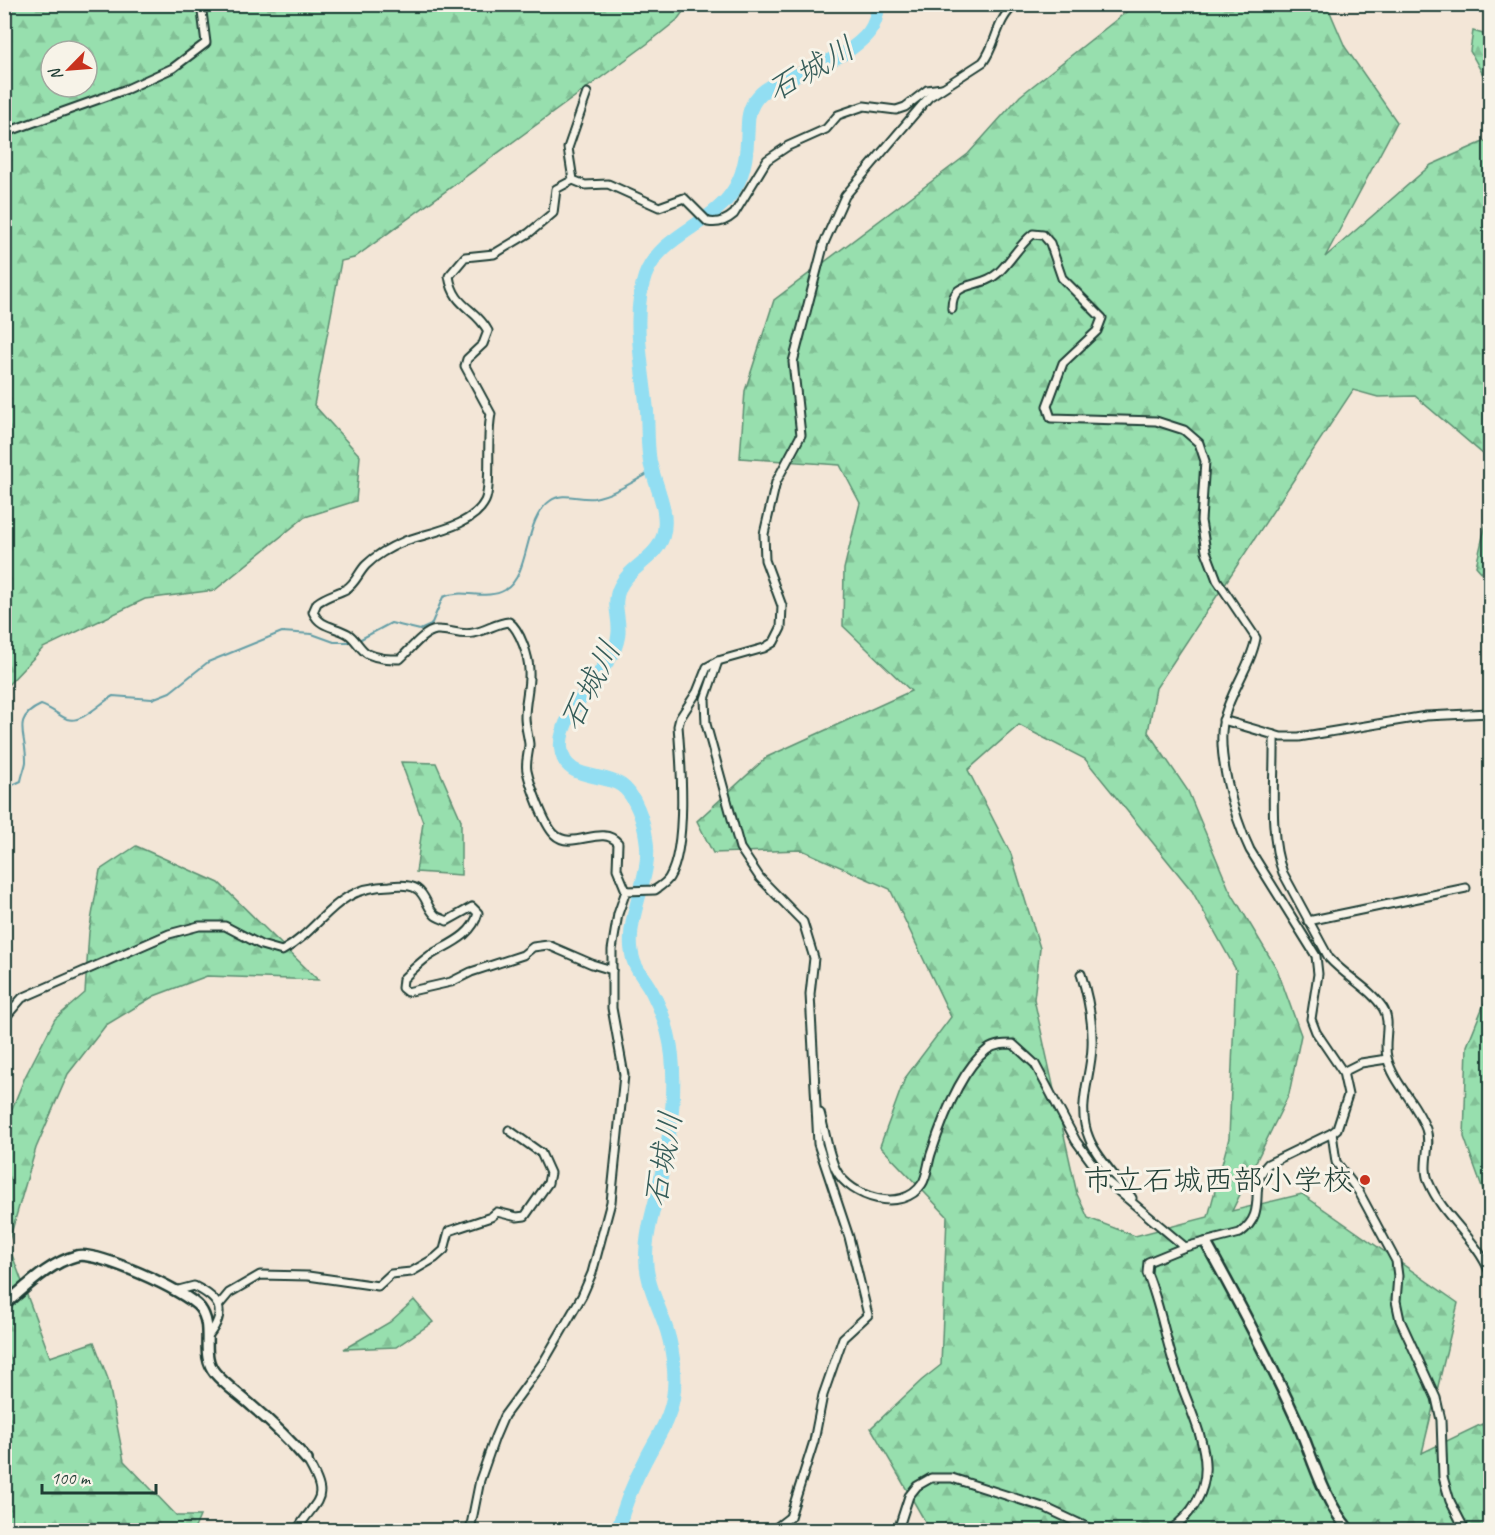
<svg xmlns="http://www.w3.org/2000/svg" width="1495" height="1535" font-family="Caveat,'Klee One',sans-serif">
<style>
.forest{fill:url(#forest-firs);stroke:#5b8e71;stroke-width:1.5;fill-rule:evenodd}
.lines{fill:none;stroke-linecap:round;stroke-linejoin:round}
.stream{stroke:#649ea6;stroke-width:2}
.river{stroke:#92def2;stroke-width:14}
.street-casing{stroke:#1f3d34;stroke-width:11}
.secondary-casing{stroke:#1f3d34;stroke-width:14}
.street{stroke:#f7f3e8;stroke-width:7}
.secondary{stroke:#f7f3e8;stroke-width:9}
.poi-dot{fill:#c8321e;stroke:#f7f3e8;stroke-width:2}
.labels{text-anchor:middle;dominant-baseline:central;stroke-width:6;stroke-linejoin:round;paint-order:stroke}
.poi-label{font-size:30px;fill:#1f3d34;stroke:#f7f3e8;text-anchor:end}
.water-label{font-size:32px;font-style:italic;fill:#365d5a;stroke:#f7f3e8}
</style>
<defs>
<pattern id="forest-firs" width="22" height="20" patternUnits="userSpaceOnUse" patternTransform="scale(1.5)"><rect width="22" height="20" fill="#97dfae"/><path d="M5 1l3.5 6h-7zM16 11l3.5 6h-7z" fill="#82c096"/></pattern>
</defs>
<rect width="100%" height="100%" fill="#f3e6d7"/>
<filter id="ink" filterUnits="userSpaceOnUse"><feTurbulence type="fractalNoise" baseFrequency=".0167" numOctaves="2"/><feDisplacementMap in="SourceGraphic" scale="12" xChannelSelector="R" yChannelSelector="G"/><feConvolveMatrix kernelMatrix="1 2 1 2 8 2 1 2 1" color-interpolation-filters="sRGB"/></filter>
<g filter="url(#ink)">
<g class="forest">
<path d="M5,5H688L677,20L647,44L354,258L341,261L314,405L360,456L356,501L305,517L215,590L145,599L43,648L5,688ZM51,51H87V87H51Z"/>
<path d="M1135,5H1327L1345,47L1397,122L1325,257L1431,165L1490,139V492L1484,455L1415,396L1378,397L1353,390L1156,688L1148,732L1188,791L1229,889L1277,969L1301,1035L1289,1094L1232,1211L1302,1194L1458,1303L1422,1453L1482,1424L1490,1443V1530H1385L1380,1520L1373,1530H930L871,1428L922,1380L941,1365L947,1216L880,1146L905,1078L951,1017L890,889L802,850L713,853L697,821L767,757L911,691L843,626L844,569L860,503L840,465L740,458L745,391L774,300L968,154L1020,96ZM1019,725L1085,759L1192,891L1236,970L1229,1138L1208,1217L1135,1236L1088,1218L1077,1194L1034,999L1040,948L1011,854L968,770Z"/>
<polygon points="1473,31 1490,36 1490,87 1470,51"/>
<polygon points="1490,506 1490,582 1476,566"/>
<polygon points="401,762 436,763 461,820 461,875 416,872 423,822"/>
<polygon points="136,846 219,883 318,980 207,976 154,996 106,1025 68,1074 36,1148 8,1244 50,1357 94,1342 108,1379 124,1461 177,1516 200,1516 194,1530 5,1530 5,1126 25,1077 55,1019 85,993 89,932 100,870"/>
<polygon points="1490,989 1490,1209 1464,1137 1467,1046"/>
<polygon points="414,1300 433,1322 396,1347 344,1349 390,1322"/>
</g>
<g class="lines">
<g class="stream">
<path d="M357,641L391,623L420,630L431,625L443,597C463,588 486,601 505,590C531,574 523,520 550,501C563,491 579,500 594,498C613,495 636,480 653,471"/>
<path d="M4,789L21,781C22,775 25,768 26,762C27,735 10,719 41,705C51,708 59,716 67,719C82,724 101,702 113,696L152,699L170,692L208,662L282,632L312,634L334,642H352"/>
</g>
<path class="river" d="M618,1530C624,1506 634,1481 646,1459C656,1439 669,1421 673,1398C677,1375 672,1343 664,1322C656,1300 646,1281 646,1257C646,1237 651,1218 656,1199C667,1152 677,1104 672,1056C670,1035 662,1011 652,992C642,973 633,970 631,947C628,910 653,875 646,838C644,822 635,794 621,785C601,772 564,781 561,748C558,716 599,680 613,652C627,624 609,609 620,587C630,566 656,559 663,536C670,511 655,486 650,462C647,444 648,428 647,411C643,369 631,316 645,276C661,233 714,225 735,188C747,168 747,146 748,123C749,89 781,81 807,71C820,65 833,59 845,53C865,39 877,29 878,4"/>
<defs>
<g id="street">
<path d="M587,93L568,148L573,180L585,185L608,184L659,207L684,198L708,222C718,224 726,221 734,214L767,160L788,146L826,129L838,115L864,106L896,110L905,107L927,90L942,88"/>
<polyline points="4,133 127,89 173,68 206,43 201,4"/>
<path d="M952,309C951,278 980,290 998,273C1011,261 1019,245 1033,234L1043,235L1050,243L1062,278L1102,318L1097,331L1063,363L1047,406L1051,418L1156,421L1184,430L1199,443L1205,461L1201,521L1206,551L1217,580L1256,638C1251,665 1232,689 1225,715C1214,749 1235,819 1250,850L1316,956L1318,974L1311,1019L1316,1032L1343,1072L1348,1095L1337,1129L1332,1133L1268,1164C1246,1187 1270,1211 1240,1233L1185,1247L1148,1262L1147,1273C1159,1302 1164,1332 1173,1361C1191,1421 1237,1482 1170,1530"/>
<polyline points="718,661 705,699 706,724 740,848 760,878 803,922 814,958 810,994 818,1144 849,1237 868,1315 843,1338 823,1395 814,1441 790,1517 773,1530"/>
<polyline points="1223,720 1281,737 1299,737 1426,716 1490,713"/>
<path d="M1274,735C1275,777 1268,835 1283,873L1329,958C1345,976 1370,988 1383,1008C1392,1022 1383,1041 1387,1057C1393,1083 1417,1103 1426,1129C1432,1146 1421,1165 1429,1183C1443,1217 1477,1239 1490,1273"/>
<path d="M626,891L655,890C659,887 666,883 669,878C688,847 681,762 678,726L680,718L697,692L707,667L718,661L764,648L774,642L781,628L782,606L765,560L764,534L776,482L801,435L793,362L824,243L845,196L917,111L929,97L983,62C997,44 996,19 1016,4"/>
<polyline points="1308,921 1466,888"/>
<path d="M1081,974C1088,996 1093,1024 1092,1047C1091,1077 1076,1107 1089,1138C1096,1157 1120,1181 1132,1198"/>
<path d="M4,1019L22,998L169,934L199,926H225L261,945L282,951C325,927 332,887 390,886C398,885 409,884 417,889C426,895 427,908 435,915C438,918 444,919 447,921L472,907L478,913C472,937 448,944 429,956C419,963 411,971 403,979L402,988L407,992L451,982L471,972L523,955L533,947L548,945L592,964L612,970"/>
<polyline points="1343,1072 1361,1063 1387,1059"/>
<path d="M820,1113C825,1131 828,1154 836,1170C850,1197 902,1214 922,1184C927,1177 928,1163 931,1154C941,1123 960,1070 987,1050C995,1044 1004,1044 1013,1044L1035,1064L1076,1141L1103,1178L1185,1247"/>
<polyline points="1332,1133 1336,1162 1359,1192 1396,1261 1398,1276 1396,1301 1400,1320 1436,1398 1441,1420 1443,1477 1450,1501 1465,1530"/>
<path d="M175,1291L194,1286C220,1299 228,1311 208,1336"/>
<polyline points="219,1305 229,1293 260,1275 308,1276 378,1286 391,1274 411,1272 435,1258 444,1250 449,1231 491,1217 497,1212 517,1217 525,1216 548,1183 550,1173 541,1153 509,1130"/>
<path d="M297,1530C318,1496 331,1501 307,1460"/>
<path d="M470,1530L480,1480L495,1437L504,1416L543,1363L582,1296L592,1273L611,1202L624,1075L612,1008V950L618,914L626,891L617,869L618,843C602,823 572,852 554,834C544,824 530,785 527,771C525,762 529,753 529,744C528,735 525,726 525,717C525,701 530,686 529,671C529,657 520,630 509,622C496,623 486,631 473,633C460,636 449,629 436,630C423,632 410,650 400,659C388,659 379,659 368,654C360,650 356,639 348,634C335,626 320,628 313,612L317,603C326,596 336,594 346,589C355,584 359,572 366,565C376,555 393,546 405,541C430,532 472,527 485,501C492,487 486,437 491,414L465,366L467,359L483,344L488,331C475,307 454,308 449,276L465,257L494,254L529,233L553,213L556,189L573,180"/>
<polyline points="898,1530 909,1496 917,1486 931,1478 952,1478 1046,1508 1093,1530"/>
</g>
<g id="secondary">
<path d="M1206,1243C1238,1301 1269,1359 1296,1419C1313,1457 1322,1498 1349,1530"/>
<path d="M4,1305C25,1288 49,1263 76,1256C95,1250 187,1291 200,1308C215,1328 199,1354 215,1373C225,1385 240,1395 252,1406C272,1423 290,1440 307,1460"/>
</g>
</defs>
<use href="#street" class="street-casing"/>
<use href="#secondary" class="secondary-casing"/>
<use href="#street" class="street"/>
<use href="#secondary" class="secondary"/>
</g>
</g>
<circle class="poi-dot" cx="1365" cy="1180" r="6"/>
<g class="labels">
<g class="poi-label">
<text x="1353" y="1180">市立石城西部小学校</text>
</g>
<g class="water-label">
<text transform="translate(811 69) rotate(-30)">石城川</text>
<text transform="translate(590 685) rotate(-63)">石城川</text>
<text transform="translate(663 1159) rotate(-80)">石城川</text>
</g>
</g>
<rect width="1495" height="1535" fill="none" stroke="#f7f3e8" stroke-width="24"/>
<rect x="12" y="12" width="1471" height="1511" fill="none" stroke="#1f3d34" stroke-width="2" filter="url(#ink)"/>
<g transform="translate(69 69) rotate(245)"><circle r="28" fill="#f7f3e8" stroke="#a1aaa0" stroke-width="1.5"/>
<path d="M0-4.5L10 22L0 15L-10 22Z" fill="#c8321e"/>
<text y="-9" font-size="16" font-weight="bold" text-anchor="middle" fill="#1f3d34">N</text>
</g>
<path d="M42 1484v9h114v-9" fill="none" stroke="#1f3d34" stroke-width="3"/>
<text x="51" y="1484" font-size="18" fill="#1f3d34" stroke="#f7f3e8" stroke-width="4.5" paint-order="stroke">100 m</text>
</svg>
